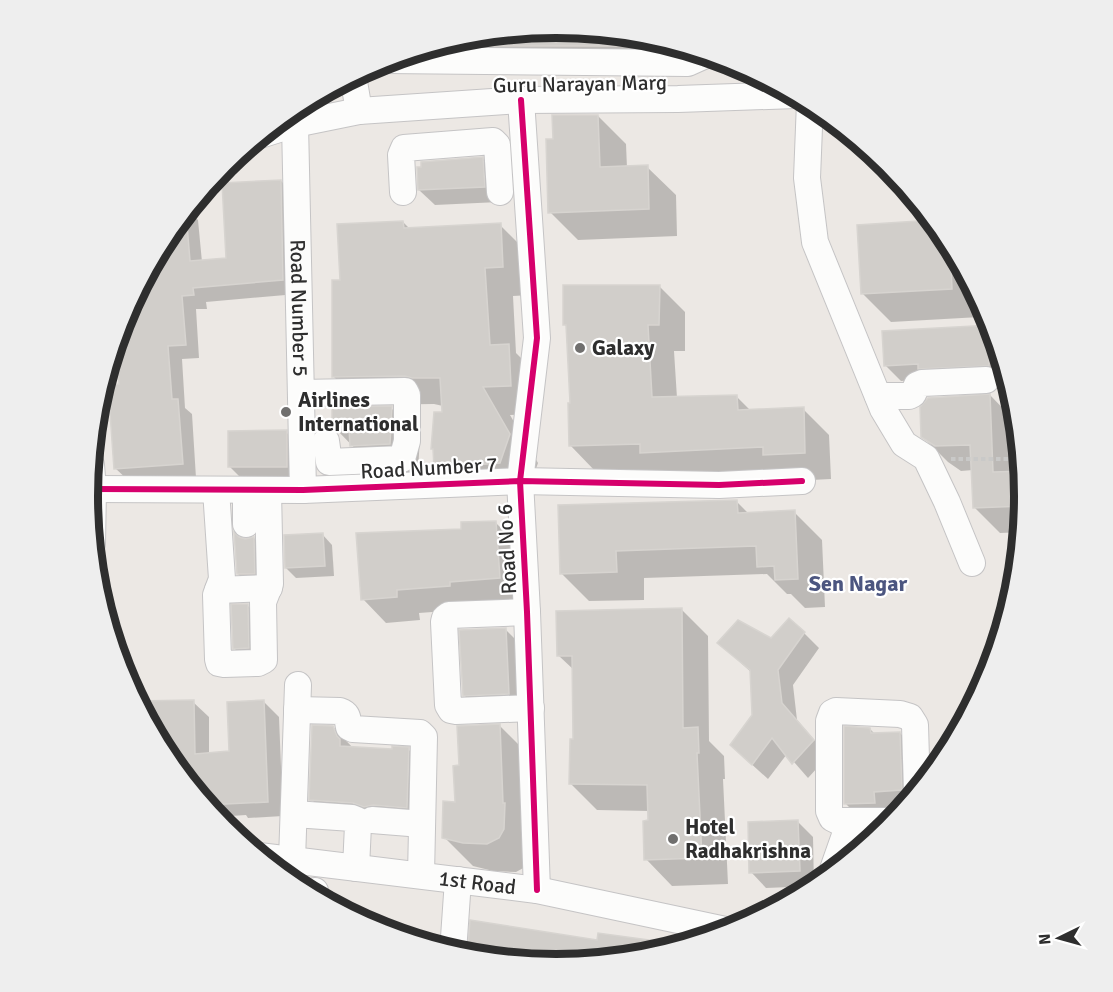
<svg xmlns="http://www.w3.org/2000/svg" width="1113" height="992" font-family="Signika,sans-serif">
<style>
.shadow{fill:#0003}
.building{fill:#d1ceca;stroke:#d7d4d0;stroke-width:1.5}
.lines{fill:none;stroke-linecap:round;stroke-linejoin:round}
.minor-casing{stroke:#c5c4c5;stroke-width:28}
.path{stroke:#c9c9c8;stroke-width:4;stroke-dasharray:4.5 3;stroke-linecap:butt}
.minor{stroke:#fcfcfb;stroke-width:26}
.cycleway-casing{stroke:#fff;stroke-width:10}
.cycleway{stroke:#d6006c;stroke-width:6}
.poi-dot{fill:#706f6e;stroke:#fff;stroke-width:2}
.labels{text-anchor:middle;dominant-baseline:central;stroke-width:4.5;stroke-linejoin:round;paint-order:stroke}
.street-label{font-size:21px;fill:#2e2e2e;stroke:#fff}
.poi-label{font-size:21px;font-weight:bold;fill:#2e2e2e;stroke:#fff;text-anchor:start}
.neighbourhood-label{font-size:22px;font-weight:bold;fill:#4c5680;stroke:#fff}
.rim{fill:none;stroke:#2e2e2e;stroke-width:8}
</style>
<rect width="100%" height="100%" fill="#ece8e4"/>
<g class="shadow">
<polygon points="556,27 648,36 703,53 393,58 465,36"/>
<polygon points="598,116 626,144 627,168 647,167 676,195 677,236 578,240 550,212 554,140"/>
<polygon points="482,158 497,174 499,202 435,205 419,190"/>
<polygon points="281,181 295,195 297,294 206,302 207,309 196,309 199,358 182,359 185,408 192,414 196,478 130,482 115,468 120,386 118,357 113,351 123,316 167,235 188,210 198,220 202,262 228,259"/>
<polygon points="403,222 410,229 500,225 528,253 531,295 513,296 516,353 537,374 539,414 510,415 538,463 528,491 464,495 436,467 443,406 434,404 362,405 334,377 342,281"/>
<polygon points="935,222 947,236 979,296 980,317 891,322 863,294"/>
<polygon points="659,286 685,312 685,351 674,351 677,398 736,396 751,411 803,409 829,435 831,479 791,481 668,479 659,470 596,472 570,445 572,404 568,328 565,325"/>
<polygon points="993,326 1007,375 1004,375 1004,380 935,383 931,379 901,381 885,365 883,333"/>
<polygon points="990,395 1015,421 1017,473 1023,473 1025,496 1022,532 1000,533 975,508 973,470 961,471 948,462 923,437"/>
<polygon points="391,408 420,436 418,472 380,474 334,427"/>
<polygon points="286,432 296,442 297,476 240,477 229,466"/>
<polygon points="737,502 749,514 794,512 822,540 825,607 805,608 791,594 787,594 767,574 644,578 644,600 589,601 561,573"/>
<polygon points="495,522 519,546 523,601 473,609 419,613 420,620 386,623 363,599 463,531"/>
<polygon points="322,534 332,545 334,576 296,578 286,568"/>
<polygon points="254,538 263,548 264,583 248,584 238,574 245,540"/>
<polygon points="247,605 257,615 258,658 244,658 234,648"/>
<polygon points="682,610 708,636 709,741 724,756 725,779 723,779 728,884 672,886 646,859 649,811 597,810 570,783 575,740 574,670 559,656"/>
<polygon points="505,629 521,645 523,709 479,710 464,695"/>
<polygon points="804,633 819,648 793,685 797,720 828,756 808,778 787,754 768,779 747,760 754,715 752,673 719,643 771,640"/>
<polygon points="263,701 279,717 283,816 248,818 246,815 216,817 166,756 138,703 193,702 209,717 209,754 231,753"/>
<polygon points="500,726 528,754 527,866 516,872 493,871 473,866 444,837 457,803 461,767"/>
<polygon points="333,727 353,748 393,751 408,749 428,769 427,827 331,819 311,799"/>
<polygon points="870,729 875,734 900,733 928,762 929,778 888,828 874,832 846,804"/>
<polygon points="798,822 813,837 814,886 766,888 751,872"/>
<polygon points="598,942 682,946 648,956 556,965 481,958 470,947"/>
</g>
<g class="building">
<polygon points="556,27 637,35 636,46 436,46 465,36"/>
<polygon points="552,115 598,115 600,167 648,165 649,209 548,213 546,139 553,139"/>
<polygon points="483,157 485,187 418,190 417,167 421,167 421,162"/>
<polygon points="281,180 283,280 193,288 194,295 182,296 186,345 168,346 172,399 178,399 183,464 114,469 108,385 119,384 116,341 123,316 167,235 186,212 190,261 226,258 222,183"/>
<polygon points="934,220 950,241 952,289 861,294 857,225"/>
<polygon points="403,221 404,228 501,223 503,267 485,268 490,345 509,344 511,386 483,387 510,434 500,463 434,468 433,449 431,449 434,412 442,412 440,378 412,378 405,376 332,377 332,280 340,280 337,224"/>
<polygon points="563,285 660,285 659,325 648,325 652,397 737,395 738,410 804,407 805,453 763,455 763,447 640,453 640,444 569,446 568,403 570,403 566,325 563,325"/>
<polygon points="992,325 996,336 997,360 989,360 989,366 918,369 918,364 884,366 882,331"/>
<polygon points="990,394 993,472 1023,471 1024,506 973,508 970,445 935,446 921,437 920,407 928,398"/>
<polygon points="392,406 390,444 350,446 349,428 332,428 332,407"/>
<polygon points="287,430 287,467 228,467 228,431"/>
<polygon points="737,500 738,513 795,510 798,579 775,580 774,566 757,567 756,546 616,551 617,572 560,574 558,505"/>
<polygon points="496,521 500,578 450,582 450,586 397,590 397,597 361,600 356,533 461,529 461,522"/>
<polygon points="234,532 239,537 245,539 254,537 255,574 237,574"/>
<polygon points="323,533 325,566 285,568 284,535"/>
<polygon points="231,604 248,604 249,648 233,649"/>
<polygon points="682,608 683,728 698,727 699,753 697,753 702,858 644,860 643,821 648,820 647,785 569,784 570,739 573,739 572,656 557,656 556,611"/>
<polygon points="789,618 805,632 778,670 782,703 814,740 792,764 772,738 752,765 730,745 752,715 750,670 717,643 738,620 771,638"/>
<polygon points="506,628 509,694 463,696 459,630"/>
<polygon points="194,700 195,754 229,751 227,702 264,700 268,802 206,805 166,756 137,701"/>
<polygon points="500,724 503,803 505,803 504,829 499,838 487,844 463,843 442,838 443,801 455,802 453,766 459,765 457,726"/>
<polygon points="312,725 333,726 337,736 340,739 340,746 392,749 392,746 409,747 407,808 373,805 364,807 353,803 309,800"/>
<polygon points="844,726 870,728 871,733 900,732 902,790 874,792 875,803 844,804"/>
<polygon points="798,820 800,871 749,873 748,822"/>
<polygon points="470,920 597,940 598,933 686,945 648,956 570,964 468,947"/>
</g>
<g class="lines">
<defs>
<g id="minor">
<polyline points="385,60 688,63 708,54"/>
<polyline points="353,76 359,111"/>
<polyline points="521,100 537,338 520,481 527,612 537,890"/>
<polyline points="810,102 807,178 815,242 883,409 904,444 926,458 947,502 972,563"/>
<path id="s1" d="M290,111L295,124L303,490"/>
<polyline points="260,135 295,124 359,111 521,100 678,99 796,95"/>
<polyline points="403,192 401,155 404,148 493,141 497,145 500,192"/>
<polyline points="301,393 405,391 407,395 407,441 402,459 329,462 326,441"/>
<polyline points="878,396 909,396 913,394 917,385 922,383 986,380"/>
<polyline points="91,465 93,489 92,544"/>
<polyline points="93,489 303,490 520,481 719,485 802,481"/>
<polyline points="216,490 222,579 216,595 218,659 219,663 224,664 258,663 264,660 263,602 270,584 268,491"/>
<polyline points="246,524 246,490"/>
<polyline points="218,590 269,588"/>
<polyline points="527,612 449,615 445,618 444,622 448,705 451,710 456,711 531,708"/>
<path d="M297,710L340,711C349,714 347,719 349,727L353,729L420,733L424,737L421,875"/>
<polyline points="294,814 352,818 357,820 358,825 356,868"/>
<polyline points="372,820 422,824"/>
<polyline points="894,821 838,821 832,818 829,811 829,721 832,713 836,711 900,714 910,717 915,725 917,792"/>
<path id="s2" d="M259,856L537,890L730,931"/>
<polyline points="292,860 298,685"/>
<polyline points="831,875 845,835 848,832 875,835"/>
<polyline points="314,896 315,891"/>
<polyline points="453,952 458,880"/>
</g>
</defs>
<use href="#minor" class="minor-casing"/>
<polyline class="path" points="951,459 1022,459"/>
<use href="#minor" class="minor"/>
<defs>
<g id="cycleway">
<polyline points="521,100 537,338 520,481 527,612 537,890"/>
<polyline points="93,489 303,490 520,481 719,485 802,481"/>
</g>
</defs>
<use href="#cycleway" class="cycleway-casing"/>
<use href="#cycleway" class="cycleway"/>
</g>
<g class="poi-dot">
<circle cx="580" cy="348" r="6"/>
<circle cx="286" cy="412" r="6"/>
<circle cx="673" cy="839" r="6"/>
</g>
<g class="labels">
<g class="street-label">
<text transform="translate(580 84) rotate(-1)">Guru Narayan Marg</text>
<text stroke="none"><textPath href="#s1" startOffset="198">Road Number 5</textPath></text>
<text transform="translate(429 468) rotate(-3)">Road Number 7</text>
<text transform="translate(507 549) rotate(-93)">Road No 6</text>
<text stroke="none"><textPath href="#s2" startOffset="220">1st Road</textPath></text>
</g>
<g class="poi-label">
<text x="592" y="348">Galaxy</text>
<text x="298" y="400">Airlines<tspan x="298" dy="24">International</tspan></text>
<text x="685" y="827">Hotel<tspan x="685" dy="24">Radhakrishna</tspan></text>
</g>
<g class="neighbourhood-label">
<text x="858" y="583">Sen Nagar</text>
</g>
</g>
<path d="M0 0H1113V992H0ZM98 496a458 458 0 1 1 916 0a458 458 0 1 1-916 0Z" fill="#eee" fill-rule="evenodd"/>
<path class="rim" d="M98 496a458 458 0 1 1 916 0a458 458 0 1 1-916 0Z"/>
<g transform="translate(1059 938) rotate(265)" stroke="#ffffff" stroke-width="4.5" paint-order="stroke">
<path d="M0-4.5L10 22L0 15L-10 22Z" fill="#2e2e2e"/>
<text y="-9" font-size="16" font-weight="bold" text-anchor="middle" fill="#2e2e2e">N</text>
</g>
</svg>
